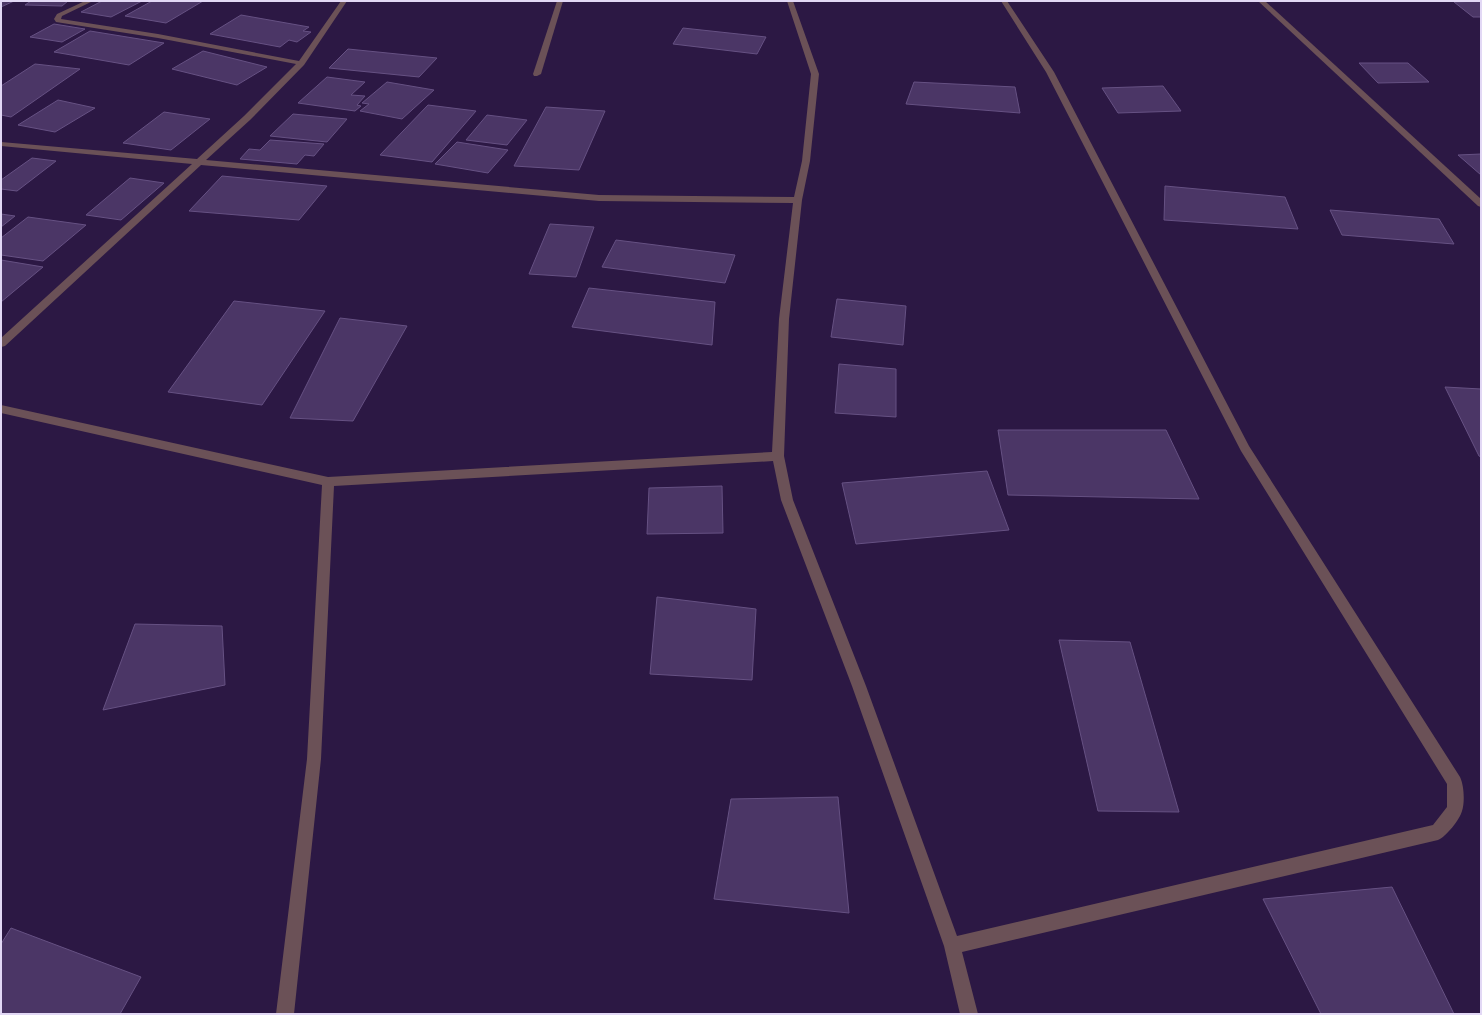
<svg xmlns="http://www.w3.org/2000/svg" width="1482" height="1015" font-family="Quicksand,sans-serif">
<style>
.building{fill:#4b3666;stroke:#665183}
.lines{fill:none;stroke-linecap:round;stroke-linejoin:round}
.street{fill:#6b5157;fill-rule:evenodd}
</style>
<rect width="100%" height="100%" fill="#2c1844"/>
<g class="building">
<polygon points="1,1 14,1 1,7"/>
<polygon points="31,1 68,1 62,6 25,5"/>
<polygon points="102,1 142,1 111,17 81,12"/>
<polygon points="152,1 203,1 166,23 125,16"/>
<polygon points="1481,1 1481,17 1473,17 1454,2"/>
<polygon points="241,15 309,27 303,31 311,32 297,42 289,40 280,47 210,34"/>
<polygon points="54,24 85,29 62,42 30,37"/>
<polygon points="683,28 766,37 757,54 673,44"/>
<polygon points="90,31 164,43 129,65 54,52"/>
<polygon points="348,49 437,58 419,77 329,68"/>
<polygon points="203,51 267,67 237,85 172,69"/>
<polygon points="1359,63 1408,63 1429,82 1378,83"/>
<polygon points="35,64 80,69 11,117 1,115 1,86"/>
<polygon points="327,77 365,82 351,95 365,96 357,105 361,106 355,111 298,103"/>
<polygon points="387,82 434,90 402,119 360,111 369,104 362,103"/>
<polygon points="914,82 1015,87 1020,113 906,104"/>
<polygon points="1163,86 1181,111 1118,113 1102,88"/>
<polygon points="58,100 95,108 55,132 18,125"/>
<polygon points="428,105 476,111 432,162 380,155"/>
<polygon points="546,107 605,111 579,170 514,166"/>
<polygon points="164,112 210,119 171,150 123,143"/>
<polygon points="293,114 347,119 327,142 270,136"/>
<polygon points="487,115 527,120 507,145 466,140"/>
<polygon points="270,140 324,144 314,156 305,155 297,164 240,159 249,149 260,150"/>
<polygon points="457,142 508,150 488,173 435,164"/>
<polygon points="1481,154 1481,175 1458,155"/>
<polygon points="32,158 56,161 17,191 1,189 1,180"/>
<polygon points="222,176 327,186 299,220 189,211"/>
<polygon points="130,178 164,183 121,220 86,215"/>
<polygon points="1165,186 1285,197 1298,229 1164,220"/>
<polygon points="1330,210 1439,219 1454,244 1342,235"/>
<polygon points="1,214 15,216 1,227"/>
<polygon points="28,217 86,225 43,261 1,255 1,238"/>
<polygon points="550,224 594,227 576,277 529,274"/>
<polygon points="616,240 735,255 725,283 602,267"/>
<polygon points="1,260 43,267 1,302"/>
<polygon points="589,288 715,302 712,345 572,327"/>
<polygon points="837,299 906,306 903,345 831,337"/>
<polygon points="234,301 325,311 262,405 168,392"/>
<polygon points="340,318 407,326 353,421 290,418"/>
<polygon points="839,364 896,369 896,417 835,413"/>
<polygon points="1445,387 1481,389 1481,457 1479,456"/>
<polygon points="998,430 1166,430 1199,499 1008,495"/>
<polygon points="987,471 1009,530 856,544 842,483"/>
<polygon points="722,486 723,533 647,534 649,488"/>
<polygon points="657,597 756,609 752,680 650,674"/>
<polygon points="135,624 222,626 225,685 103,710"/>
<polygon points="1059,640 1130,642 1179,812 1098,811"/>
<polygon points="838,797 849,913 714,899 731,799"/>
<polygon points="1392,887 1454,1014 1321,1014 1263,899"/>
<polygon points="11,928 141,977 120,1014 1,1014 1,944"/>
</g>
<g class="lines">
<g class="street">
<path d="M85,1H93L62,16L61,19L158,34L299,61L341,1H347L304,65L250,120L206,160L599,195L794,197L802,161L811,74L787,1H793L819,74L810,161L802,200L789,319L784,456L793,500L866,686L957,936L1433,825L1447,807V784L1241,451L1046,72L1001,1H1007L1054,72L1249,446L1460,777C1464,785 1465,802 1462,811C1460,819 1446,837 1438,840L962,952L978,1014H960L944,946L852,686L781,500L773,461L334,486L321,759L294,1014H276L307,759L322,485L1,413V405L328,477L772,452L779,319L793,203L599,201L201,165L5,346L1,347V338L192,164L1,146V142L197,159L244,116L296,64L158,38L56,22L54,19L57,14Z"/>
<polygon points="557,1 563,1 541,74 537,76 534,76 533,74"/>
<polygon points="1258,1 1265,1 1481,199 1481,207 1478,206"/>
</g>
</g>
<rect width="1482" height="1015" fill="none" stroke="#e2d8f5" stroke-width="4"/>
</svg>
